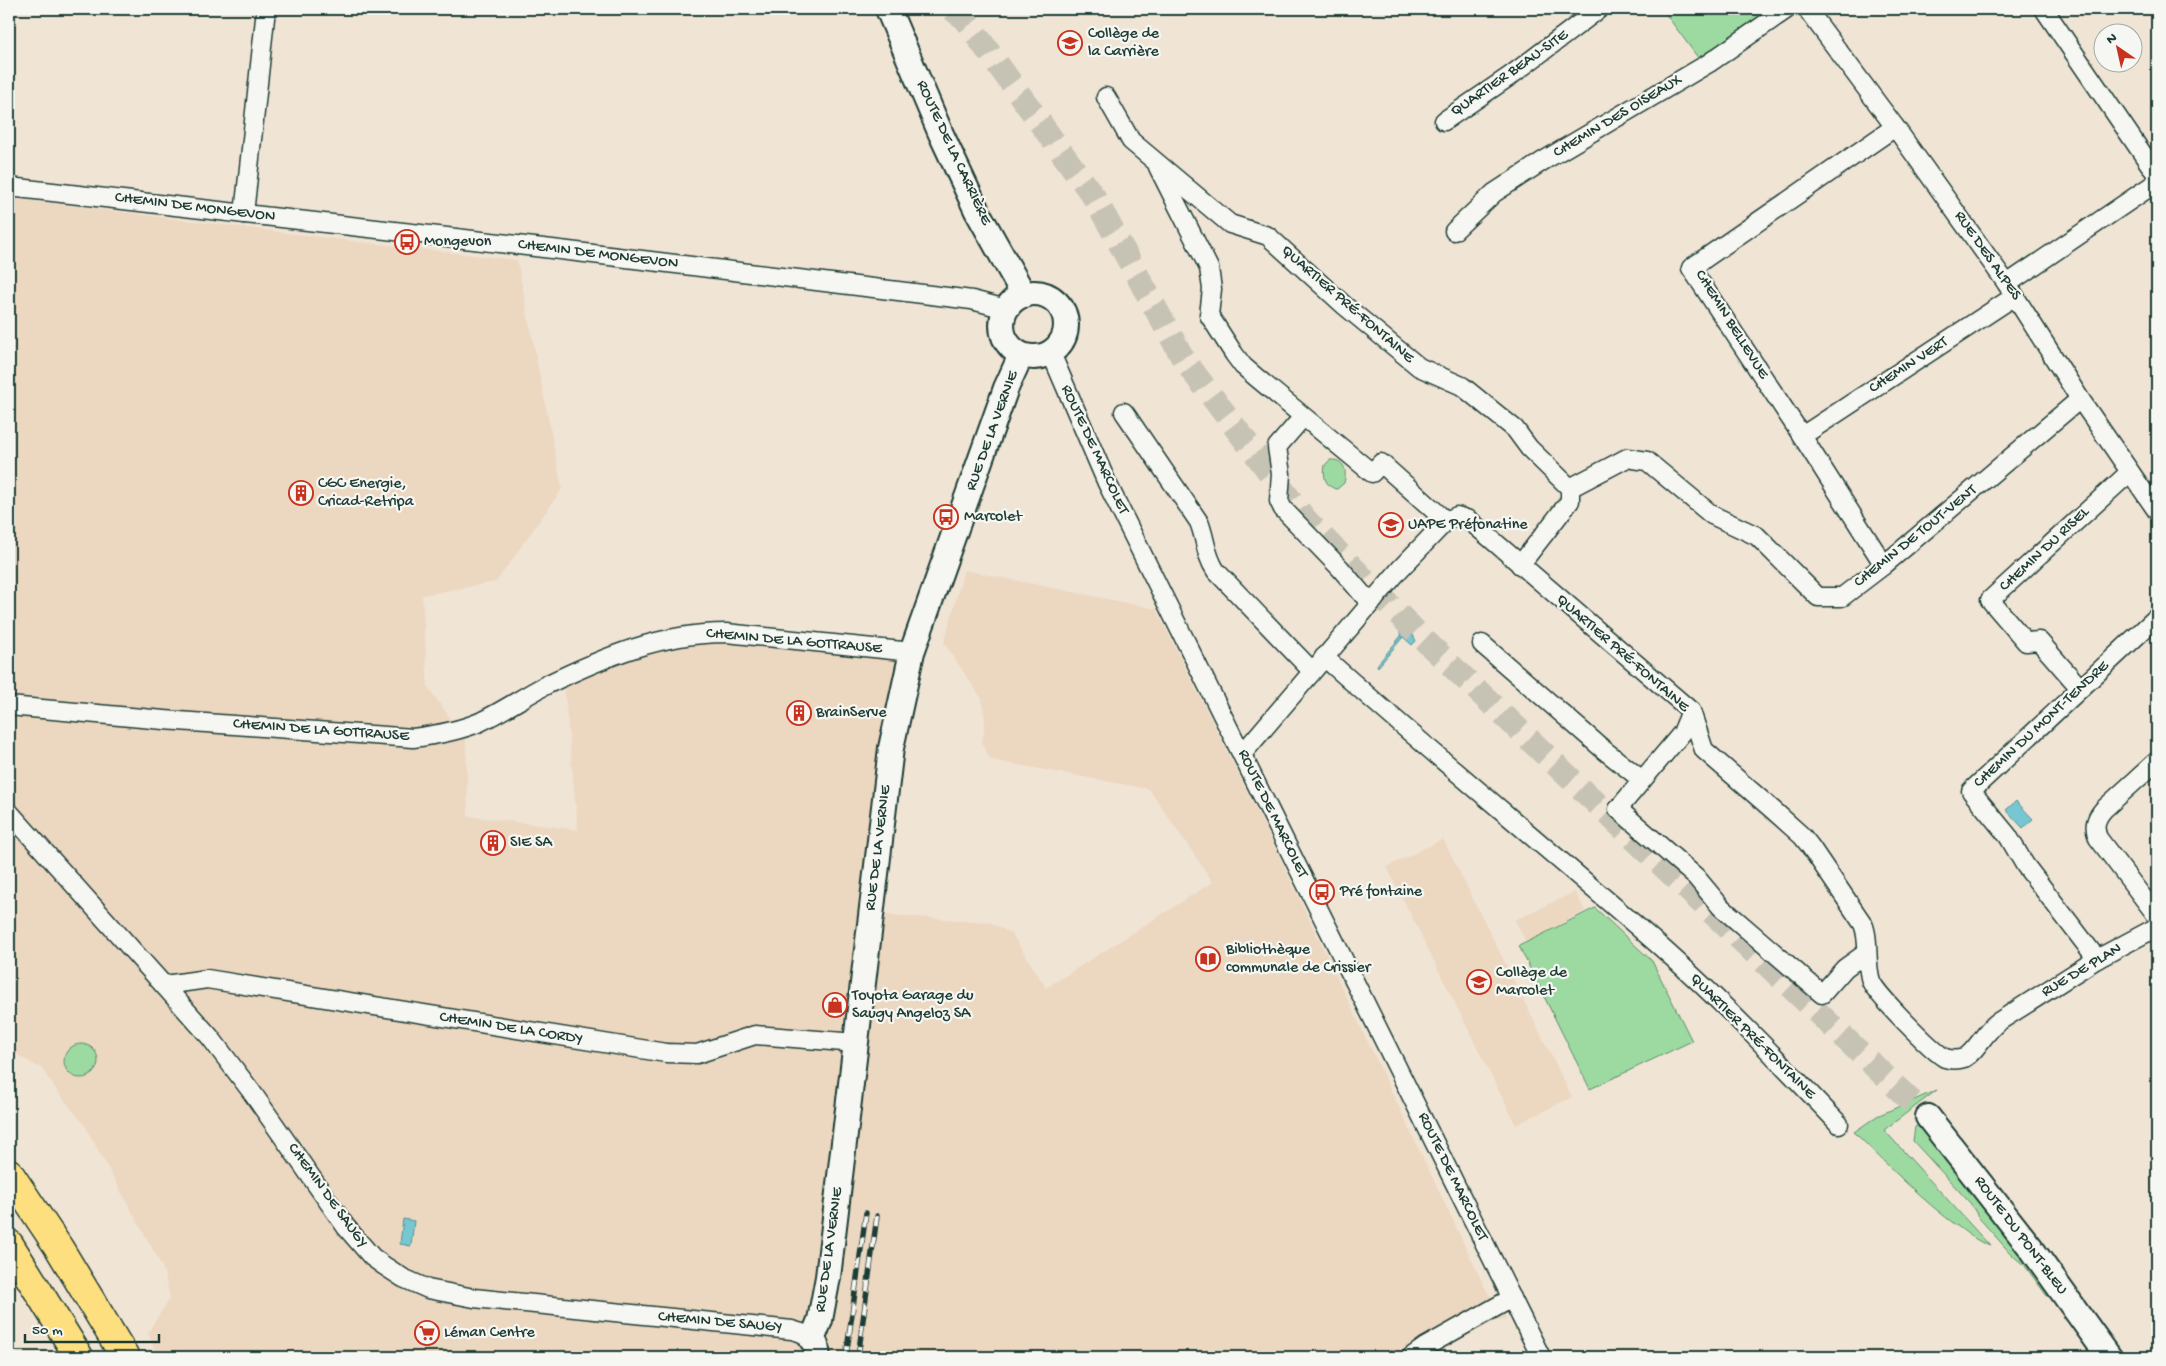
<svg xmlns="http://www.w3.org/2000/svg" width="2166" height="1366" font-family="'Gochi Hand',sans-serif">
<style>
.built{fill:#ecd7c1}
.green{fill:#9ddaa1;stroke:#5e8c6a}
.water{fill:#77c7d2;stroke:#549093}
.lines{fill:none;stroke-linecap:round;stroke-linejoin:round}
.secondary-tunnel{stroke:#c6c3b5;stroke-width:24;stroke-dasharray:24 12;stroke-linecap:butt}
.street-casing{stroke:#1f3d34;stroke-width:21}
.secondary-casing{stroke:#1f3d34;stroke-width:28}
.highway-casing{stroke:#1f3d34;stroke-width:31}
.street{stroke:#f6f6f2;stroke-width:18}
.secondary{stroke:#f6f6f2;stroke-width:24}
.highway{stroke:#fedf80;stroke-width:28}
.rail-casing{stroke:#1f3d34;stroke-width:5.5}
.rail{stroke:#f6f6f2;stroke-width:4;stroke-dasharray:11;stroke-linecap:butt}
.labels{text-anchor:middle;dominant-baseline:central;stroke-width:4.5;stroke-linejoin:round;paint-order:stroke}
.poi-label{font-size:16px;fill:#1f3d34;stroke:#f6f6f2;text-anchor:start}
.street-label{font-size:16px;fill:#1f3d34;stroke:#f6f6f2}
</style>
<rect width="100%" height="100%" fill="#f0e4d5"/>
<filter id="ink" filterUnits="userSpaceOnUse"><feTurbulence type="fractalNoise" baseFrequency=".02" numOctaves="2"/><feDisplacementMap in="SourceGraphic" scale="10" xChannelSelector="R" yChannelSelector="G"/><feConvolveMatrix kernelMatrix="1 2 1 2 8 2 1 2 1" color-interpolation-filters="sRGB"/></filter>
<g filter="url(#ink)">
<g class="built">
<polygon points="9,198 343,240 517,260 562,489 496,582 422,595 428,687 466,741 468,816 578,830 564,685 650,650 725,639 889,653 896,664 872,802 860,913 989,922 1012,934 1046,988 1213,882 1149,789 991,760 982,744 985,721 982,699 944,643 964,570 1156,609 1272,841 1486,1290 1507,1319 1496,1320 1429,1357 157,1357 148,1332 170,1298 163,1268 84,1124 57,1091 42,1069 9,1050"/>
<polygon points="1443,839 1572,1097 1516,1125 1387,867"/>
<polygon points="1575,892 1585,911 1526,942 1515,920"/>
</g>
<g class="green">
<polygon points="1662,9 1773,9 1699,59"/>
<path d="M1330,460C1345,459 1347,471 1344,483L1337,489C1325,487 1323,476 1325,465Z"/>
<polygon points="1595,908 1652,961 1692,1041 1590,1089 1519,946"/>
<circle cx="81" cy="1061" r="17"/>
<path d="M1937,1090L1884,1130L1990,1246C1979,1242 1969,1235 1960,1228C1921,1200 1888,1165 1854,1132L1877,1116Z"/>
<polygon points="1921,1124 1944,1151 2051,1294 2047,1296 2025,1266 2012,1255 1979,1218 1971,1204 1913,1141 1915,1127"/>
</g>
<g class="water">
<polygon points="1400,620 1410,629 1416,641 1412,645 1403,637 1378,667 1377,665 1401,636 1397,623"/>
<polygon points="2016,801 2033,819 2023,828 2006,810"/>
<polygon points="403,1219 414,1221 411,1246 400,1244"/>
</g>
<g class="lines">
<polyline class="secondary-tunnel" points="952,9 964,18 1094,197 1184,360 1305,519 1421,637 1928,1117"/>
<defs>
<g id="street">
<polyline points="1807,9 1895,127 2007,284 2080,399 2157,511"/>
<polyline points="2044,9 2157,175"/>
<polyline points="1106,97 1131,141 1230,224 1268,236 1345,306 1419,367 1462,386 1515,429 1529,448 1570,488 1570,501 1520,565"/>
<polyline points="1444,121 1510,76 1599,9"/>
<polyline points="1158,167 1209,268 1212,289 1209,315 1234,354 1243,366 1257,378 1372,473 1381,463 1446,521"/>
<polyline points="9,187 552,249 972,300 1006,309"/>
<polyline points="244,214 266,9"/>
<polyline points="1454,231 1494,193 1543,161 1709,63 1787,9"/>
<polyline points="2007,284 2157,182"/>
<polyline points="1051,353 1107,483 1541,1357"/>
<path d="M1124,412L1199,522C1206,539 1205,555 1216,571L1312,671"/>
<polyline points="1303,417 1277,447 1281,474 1279,501 1283,509 1340,568 1363,595 1374,600"/>
<polyline points="1802,436 2015,296"/>
<polyline points="1570,488 1627,458 1647,461 1712,515 1757,536 1818,597 1842,597 1884,565 2080,399"/>
<polyline points="1884,565 1802,436 1691,268 1895,127"/>
<polyline points="1482,644 1604,750 1642,780"/>
<path d="M1324,657C1435,756 1550,850 1662,948C1724,1003 1782,1064 1839,1124"/>
<polyline points="2080,688 2039,641 2026,642 1990,600 2130,472"/>
<path d="M9,706L164,720L413,738C436,735 459,731 480,722C503,711 523,697 546,685C604,657 661,633 726,633L912,652"/>
<polyline points="1691,711 1682,733 1618,809 1696,877 1721,907 1822,994 1845,968 1866,953"/>
<path d="M1243,753L1400,569L1446,521L1457,516L1469,520L1691,711L1704,750L1773,810L1802,836L1810,846L1863,924C1870,939 1865,964 1871,981C1875,993 1933,1052 1945,1058C1951,1060 1958,1060 1964,1058C1976,1052 1985,1031 1998,1022L2097,959L2157,927"/>
<path d="M2157,761L2104,809C2096,818 2093,826 2098,838L2157,916"/>
<polyline points="9,812 210,1037 251,1091 346,1227 372,1257 383,1265 403,1278 428,1289 474,1298 792,1330 802,1333 812,1340"/>
<polyline points="2097,959 2025,865 2008,836 1971,791 2157,617"/>
<polyline points="165,985 207,979 666,1053 697,1054 755,1035 856,1043"/>
<polyline points="1411,1357 1425,1347 1512,1298"/>
</g>
<g id="secondary">
<polyline points="888,9 941,134 977,211 1024,295"/>
<circle cx="1034" cy="325" r="32"/>
<polyline points="1928,1117 2031,1248 2109,1357"/>
<polyline points="818,1357 816,1345 812,1340 820,1320 828,1277 891,748 912,652 1006,388 1021,355"/>
</g>
<g id="highway">
<polyline points="9,1173 59,1248 125,1357"/>
<polyline points="9,1244 79,1357"/>
</g>
</defs>
<use href="#street" class="street-casing"/>
<use href="#secondary" class="secondary-casing"/>
<use href="#highway" class="highway-casing"/>
<use href="#street" class="street"/>
<use href="#secondary" class="secondary"/>
<use href="#highway" class="highway"/>
<defs>
<g id="rail">
<polyline points="846,1357 866,1213"/>
<polyline points="858,1357 877,1216"/>
</g>
</defs>
<use href="#rail" class="rail-casing"/>
<use href="#rail" class="rail"/>
</g>
</g>
<defs>
<symbol id="university-ring" viewBox="-11 -11 22 22"><circle r="9.5" fill="#f6f6f2" stroke="#c8321e" stroke-width="1.5"/><path d="M0-5L7-2L0 1L-7-2ZM-4 1L0 2.5L4 1V4Q0 6-4 4Z" fill="#c8321e"/></symbol>
<symbol id="bus-ring" viewBox="-11 -11 22 22"><circle r="9.5" fill="#f6f6f2" stroke="#c8321e" stroke-width="1.5"/><path d="M-5-6H5V4H4V6H2V4H-2V6H-4V4H-5ZM-3.5-4V0h7V-4ZM-3.5 1.2v1.5H-2V1.2ZM2 1.2v1.5H3.5V1.2Z" fill="#c8321e"/></symbol>
<symbol id="building-ring" viewBox="-11 -11 22 22"><circle r="9.5" fill="#f6f6f2" stroke="#c8321e" stroke-width="1.5"/><path d="M-4-6H4V6H1V3H-1V6H-4ZM-2.5-4.3h1.7v1.8h-1.7ZM.8-4.3h1.7v1.8H.8ZM-2.5-1h1.7V.8h-1.7ZM.8-1h1.7V.8H.8Z" fill="#c8321e"/></symbol>
<symbol id="school-ring" viewBox="-11 -11 22 22"><circle r="9.5" fill="#f6f6f2" stroke="#c8321e" stroke-width="1.5"/><path d="M0-5L7-2L0 1L-7-2ZM-4 1L0 2.5L4 1V4Q0 6-4 4Z" fill="#c8321e"/></symbol>
<symbol id="library-ring" viewBox="-11 -11 22 22"><circle r="9.5" fill="#f6f6f2" stroke="#c8321e" stroke-width="1.5"/><path d="M-6-4Q-3-5.5-.7-3.5V5Q-3 3-6 4ZM6-4Q3-5.5 .7-3.5V5Q3 3 6 4Z" fill="#c8321e"/></symbol>
<symbol id="shop-ring" viewBox="-11 -11 22 22"><circle r="9.5" fill="#f6f6f2" stroke="#c8321e" stroke-width="1.5"/><path d="M-5-2.5h2.3a2.7 3.5 0 0 1 5.4 0H5L5.5 6h-11ZM-1.5-2.5h3a1.5 2.3 0 0 0-3 0Z" fill="#c8321e"/></symbol>
<symbol id="supermarket-ring" viewBox="-11 -11 22 22"><circle r="9.5" fill="#f6f6f2" stroke="#c8321e" stroke-width="1.5"/><path d="M-6-5.5h2.5l.6 2H6L4.5 2H-2.5L-4.4-4H-6ZM-1.5 3.2a1.3 1.3 0 1 0 .1 0ZM3 3.2a1.3 1.3 0 1 0 .1 0Z" fill="#c8321e"/></symbol>
</defs>
<g fill-rule="evenodd">
<use href="#university-ring" x="1056" y="29" width="28" height="28"/>
<use href="#bus-ring" x="393" y="228" width="28" height="28"/>
<use href="#building-ring" x="287" y="479" width="28" height="28"/>
<use href="#bus-ring" x="932" y="503" width="28" height="28"/>
<use href="#school-ring" x="1377" y="511" width="28" height="28"/>
<use href="#building-ring" x="785" y="699" width="28" height="28"/>
<use href="#building-ring" x="479" y="829" width="28" height="28"/>
<use href="#bus-ring" x="1308" y="878" width="28" height="28"/>
<use href="#library-ring" x="1194" y="945" width="28" height="28"/>
<use href="#school-ring" x="1465" y="968" width="28" height="28"/>
<use href="#shop-ring" x="821" y="991" width="28" height="28"/>
<use href="#supermarket-ring" x="413" y="1319" width="28" height="28"/>
</g>
<g class="labels">
<g class="poi-label">
<text x="1088" y="34">Collège de<tspan x="1088" dy="18">la Carrière</tspan></text>
<text x="424" y="242">Mongevon</text>
<text x="318" y="484">CGC Energie,<tspan x="318" dy="18">Cricad-Retripa</tspan></text>
<text x="964" y="517">Marcolet</text>
<text x="1408" y="525">UAPE Préfonatine</text>
<text x="816" y="713">BrainServe</text>
<text x="510" y="843">SIE SA</text>
<text x="1340" y="892">Pré fontaine</text>
<text x="1226" y="950">Bibliothèque<tspan x="1226" dy="18">communale de Crissier</tspan></text>
<text x="1496" y="973">Collège de<tspan x="1496" dy="18">Marcolet</tspan></text>
<text x="852" y="996">Toyota Garage du<tspan x="852" dy="18">Saugy Angeloz SA</tspan></text>
<text x="444" y="1333">Léman Centre</text>
</g>
<g class="street-label">
<text transform="translate(1510 74) rotate(-35)">QUARTIER BEAU-SITE</text>
<text transform="translate(1618 117) rotate(-31)">CHEMIN DES OISEAUX</text>
<text transform="translate(953 153) rotate(65)">ROUTE DE LA CARRIÈRE</text>
<text transform="translate(195 208) rotate(7)">CHEMIN DE MONGEVON</text>
<text transform="translate(598 255) rotate(7)">CHEMIN DE MONGEVON</text>
<text transform="translate(1987 256) rotate(55)">RUE DES ALPES</text>
<text transform="translate(1347 305) rotate(41)">QUARTIER PRÉ-FONTAINE</text>
<text transform="translate(1731 325) rotate(58)">CHEMIN BELLEVUE</text>
<text transform="translate(1909 366) rotate(-33)">CHEMIN VERT</text>
<text transform="translate(993 431) rotate(-70)">RUE DE LA VERNIE</text>
<text transform="translate(1094 450) rotate(65)">ROUTE DE MARCOLET</text>
<text transform="translate(1916 537) rotate(-39)">CHEMIN DE TOUT-VENT</text>
<text transform="translate(2045 550) rotate(-43)">CHEMIN DU RISEL</text>
<text transform="translate(794 642) rotate(5)">CHEMIN DE LA GOTTRAUSE</text>
<text transform="translate(1622 654) rotate(41)">QUARTIER PRÉ-FONTAINE</text>
<text transform="translate(2042 725) rotate(-43)">CHEMIN DU MONT-TENDRE</text>
<text transform="translate(321 731) rotate(4)">CHEMIN DE LA GOTTRAUSE</text>
<text transform="translate(1272 814) rotate(64)">ROUTE DE MARCOLET</text>
<text transform="translate(879 848) rotate(-83)">RUE DE LA VERNIE</text>
<text transform="translate(2082 971) rotate(-31)">RUE DE PLAN</text>
<text transform="translate(511 1029) rotate(9)">CHEMIN DE LA CORDY</text>
<text transform="translate(1752 1037) rotate(45)">QUARTIER PRÉ-FONTAINE</text>
<text transform="translate(1452 1177) rotate(64)">ROUTE DE MARCOLET</text>
<text transform="translate(327 1196) rotate(54)">CHEMIN DE SAUGY</text>
<text transform="translate(2020 1236) rotate(53)">ROUTE DU PONT-BLEU</text>
<text transform="translate(830 1250) rotate(-82)">RUE DE LA VERNIE</text>
<text transform="translate(720 1323) rotate(5)">CHEMIN DE SAUGY</text>
</g>
</g>
<rect width="2166" height="1366" fill="none" stroke="#f6f6f2" stroke-width="30"/>
<rect x="15" y="15" width="2136" height="1336" fill="none" stroke="#1f3d34" stroke-width="2" filter="url(#ink)"/>
<g transform="translate(2118 48) rotate(326)"><circle r="24" fill="#f6f6f2" stroke="#a0aca6"/>
<path d="M0-4L9 19L0 12L-9 19Z" fill="#c8321e"/>
<text y="-8" font-size="14" font-weight="bold" text-anchor="middle" fill="#1f3d34">N</text>
</g>
<path d="M25 1334v8h134v-8" fill="none" stroke="#1f3d34" stroke-width="2.5"/>
<text x="32" y="1334" font-size="15" fill="#1f3d34" stroke="#f6f6f2" stroke-width="4" paint-order="stroke">50 m</text>
</svg>
